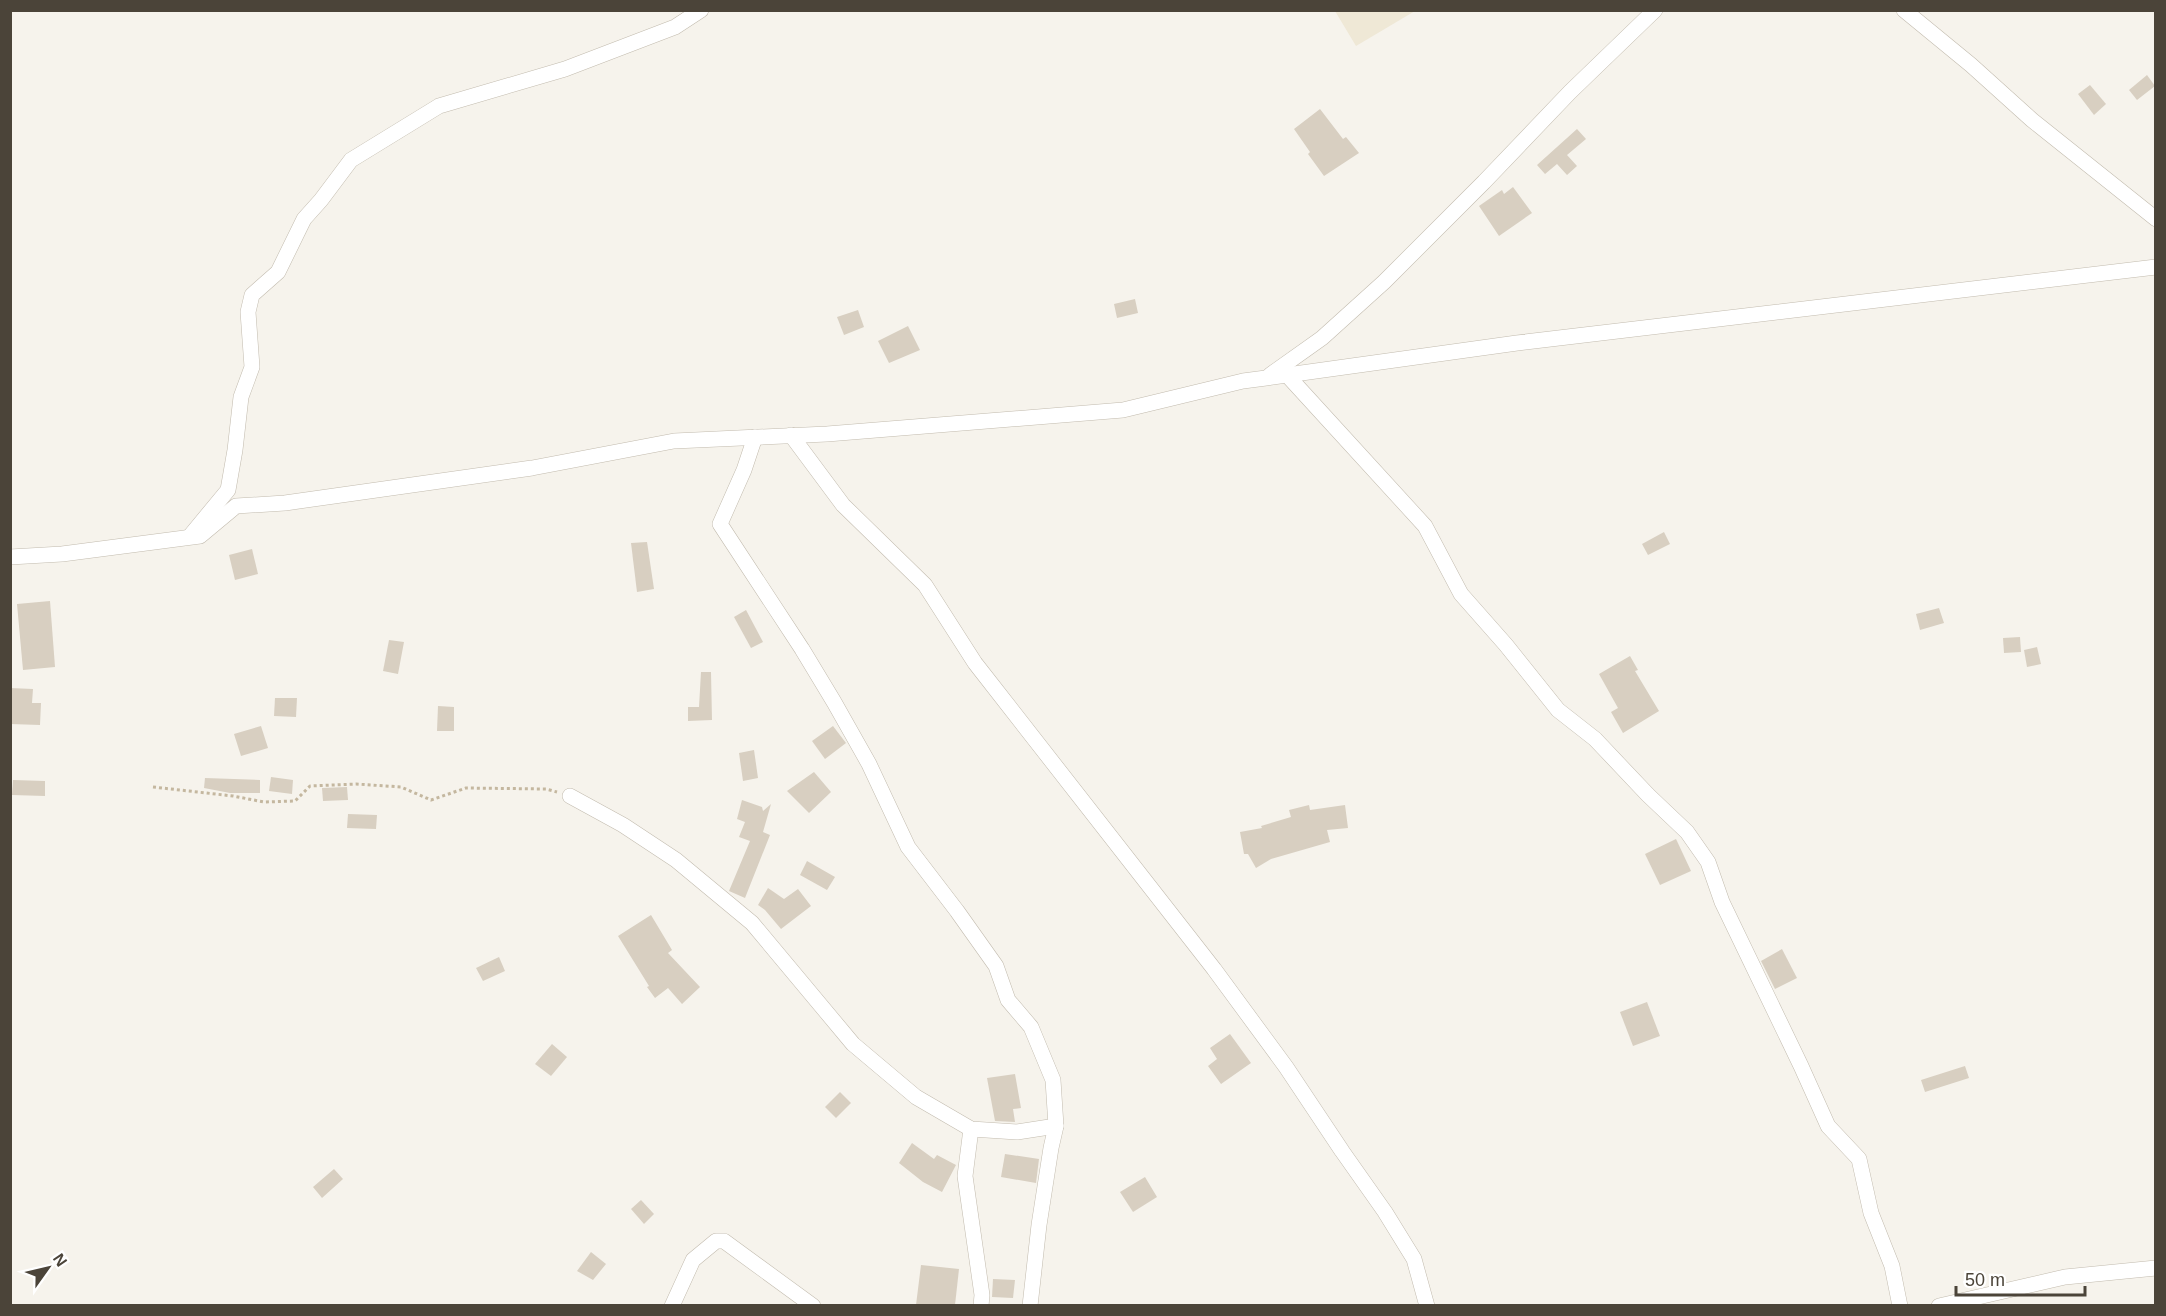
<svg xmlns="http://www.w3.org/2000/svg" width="2166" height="1316" font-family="Helvetica,sans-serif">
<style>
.education{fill:#efe8d6}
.building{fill:#d8cfc1}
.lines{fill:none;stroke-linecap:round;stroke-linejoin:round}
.minor-casing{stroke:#c2bbae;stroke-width:16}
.path{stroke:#c4b79f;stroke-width:3;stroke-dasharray:3 3;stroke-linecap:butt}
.minor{stroke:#fff;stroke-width:15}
</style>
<rect width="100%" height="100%" fill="#f6f3ec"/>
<polygon class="education" points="1335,11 1415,11 1356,46"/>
<g class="building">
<polygon points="2147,75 2155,86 2137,100 2129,90"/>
<polygon points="2090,85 2106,104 2094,115 2078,94"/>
<polygon points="1320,109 1343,139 1346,137 1359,153 1324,176 1308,154 1310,152 1294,129"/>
<polygon points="1577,129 1586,139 1567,155 1577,166 1567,175 1557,164 1545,174 1537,165"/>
<polygon points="1513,187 1532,213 1499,236 1479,206 1502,190 1504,194"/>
<polygon points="1135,299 1138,313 1117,318 1114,304"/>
<polygon points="858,310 864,327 844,335 837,317"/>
<polygon points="908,326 920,350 889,363 878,341"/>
<polygon points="1664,532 1670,544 1648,555 1642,544"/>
<polygon points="647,542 654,589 637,592 631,543"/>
<polygon points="252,549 258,574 235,580 229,555"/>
<polygon points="50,601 55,667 23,670 17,604"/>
<polygon points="1939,608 1944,623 1920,630 1916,614"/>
<polygon points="746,610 763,642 751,648 734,617"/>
<polygon points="2020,637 2021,652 2004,653 2003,638"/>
<polygon points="389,640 404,642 398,674 383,671"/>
<polygon points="2037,647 2041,664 2027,667 2024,650"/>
<polygon points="1630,656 1638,670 1635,671 1659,711 1623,733 1611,712 1618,708 1599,674"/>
<polygon points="701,672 711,672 712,720 688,721 688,707 699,707"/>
<polygon points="10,688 33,689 32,703 41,703 40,725 10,724"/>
<polygon points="275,698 297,698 296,717 274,716"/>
<polygon points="438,706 454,707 454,731 437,731"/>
<polygon points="261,726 268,748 241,756 234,734"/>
<polygon points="833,726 846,743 825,759 812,741"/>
<polygon points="754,750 758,778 743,781 739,753"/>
<polygon points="814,772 831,792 809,813 787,791"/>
<polygon points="271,777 293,780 292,794 269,791"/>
<polygon points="205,778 260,780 260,793 230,793 204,788"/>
<polygon points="13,780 45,781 45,796 12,795"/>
<polygon points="347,787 348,800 323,801 322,788"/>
<polygon points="742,800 762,807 763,811 771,804 763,832 770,835 745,898 729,891 750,841 739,837 745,822 737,819"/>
<polygon points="1309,805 1310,810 1345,805 1348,828 1327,830 1330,842 1271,859 1256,868 1248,854 1244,854 1240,832 1262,828 1261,826 1291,817 1289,810"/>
<polygon points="348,814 377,815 376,829 347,828"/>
<polygon points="1676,839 1691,871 1660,885 1645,854"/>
<polygon points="807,861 835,877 827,890 800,875"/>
<polygon points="768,888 784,899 798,889 811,906 781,929 765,910 758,905"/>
<polygon points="651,915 672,950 668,953 700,987 682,1004 668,988 655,998 647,987 649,986 618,936"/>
<polygon points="1782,949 1797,978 1775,989 1761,961"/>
<polygon points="499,957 505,971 483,981 476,968"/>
<polygon points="1647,1002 1660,1036 1633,1046 1620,1012"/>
<polygon points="1230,1034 1251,1063 1221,1084 1208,1066 1217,1059 1210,1048"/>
<polygon points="552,1044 567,1057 551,1076 535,1064"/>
<polygon points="1965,1066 1969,1078 1925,1092 1921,1080"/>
<polygon points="1015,1074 1021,1108 1013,1109 1015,1122 995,1121 987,1078"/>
<polygon points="840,1092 851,1103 836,1118 825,1107"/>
<polygon points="912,1143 934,1159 937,1155 956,1165 942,1192 923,1182 899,1163"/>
<polygon points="1005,1154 1039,1159 1036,1183 1001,1177"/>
<polygon points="334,1169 343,1179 322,1198 313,1187"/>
<polygon points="1145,1177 1157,1197 1133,1212 1120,1192"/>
<polygon points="641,1200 654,1214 644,1224 631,1209"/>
<polygon points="591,1252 606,1264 593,1280 577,1271"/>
<polygon points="921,1265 959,1269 955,1305 916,1305"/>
<polygon points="993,1279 1015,1280 1013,1298 992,1297"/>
</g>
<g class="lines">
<defs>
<g id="minor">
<polyline points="1904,10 1971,65 2032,120 2156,219"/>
<polyline points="1270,375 1322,338 1384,282 1484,182 1570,92 1655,10"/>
<polyline points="1287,375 1425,526 1461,594 1506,645 1558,710 1595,739 1648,795 1687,832 1708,862 1722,902 1801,1066 1828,1126 1859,1159 1871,1213 1892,1266 1900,1306"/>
<polyline points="791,435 843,505 925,585 975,663 1214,969 1286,1067 1342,1151 1385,1212 1414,1259 1427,1306"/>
<polyline points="755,437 744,470 720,524 802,649 834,702 869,764 908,847 957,911 996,966 1008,1000 1031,1027 1053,1080 1056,1126 1051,1148 1039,1225 1030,1306"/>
<polyline points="190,536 228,490 235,450 241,397 252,367 248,312 252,295 278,272 304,219 321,200 351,160 439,106 565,69 675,27 701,10"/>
<polyline points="10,557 62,554 200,536 236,506 285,503 532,468 674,441 827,434 1123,410 1243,381 1266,378 1517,343 2156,267"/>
<polyline points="570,796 623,825 676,860 752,923 853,1044 916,1097 971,1129 1017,1132 1056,1126"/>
<polyline points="971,1129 965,1176 982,1295 981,1306"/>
<polyline points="672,1306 693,1260 716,1241 724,1241 813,1306"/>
<polyline points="1939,1306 2065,1277 2156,1268"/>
</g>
</defs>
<use href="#minor" class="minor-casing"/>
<polyline class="path" points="153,787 233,796 264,802 295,801 310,786 356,784 401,787 431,800 466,788 546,789 557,792"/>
<use href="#minor" class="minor"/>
</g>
<rect width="2166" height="1316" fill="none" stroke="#4b4439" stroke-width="24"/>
<g transform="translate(48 1268) rotate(56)" stroke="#ffffff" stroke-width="4.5" paint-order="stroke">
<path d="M0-4.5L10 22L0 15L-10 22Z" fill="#4b4439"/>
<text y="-9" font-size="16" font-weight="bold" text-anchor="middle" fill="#4b4439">N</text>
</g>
<path d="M1956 1286v9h129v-9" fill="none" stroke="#4b4439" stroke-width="3"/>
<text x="1965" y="1286" font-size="18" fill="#4b4439" stroke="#ffffff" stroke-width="4.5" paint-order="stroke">50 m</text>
</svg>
